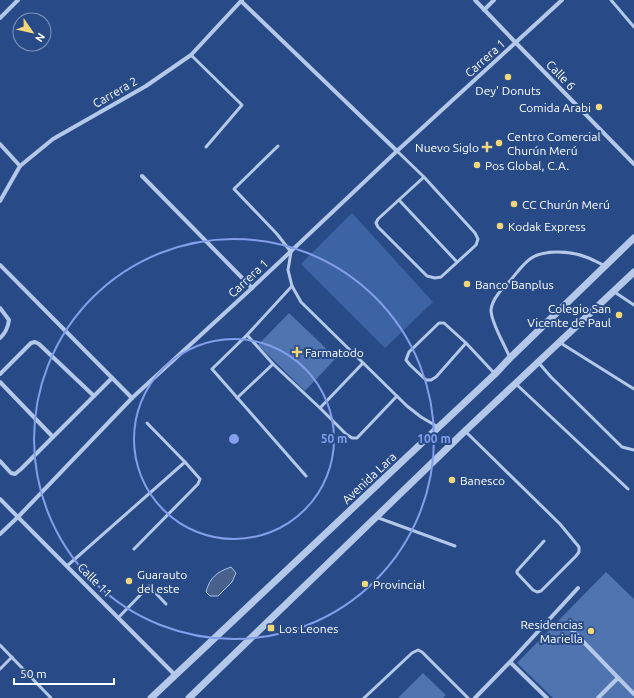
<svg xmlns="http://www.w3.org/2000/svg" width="634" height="698" font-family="Ubuntu,sans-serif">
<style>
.green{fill:#3c64a4}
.water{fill:#47608c;stroke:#a9c2e9}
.building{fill:#5074af}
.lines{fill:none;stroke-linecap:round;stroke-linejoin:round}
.service{stroke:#b4c8e9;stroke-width:3}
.minor{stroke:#b4c8e9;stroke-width:4}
.tertiary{stroke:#b4c8e9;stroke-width:7}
.ring{fill:none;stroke:#839eea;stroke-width:2}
.poi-dot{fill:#f1d67a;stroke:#284b88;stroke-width:1.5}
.labels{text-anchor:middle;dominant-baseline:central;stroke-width:4;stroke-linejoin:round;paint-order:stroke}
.street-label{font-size:12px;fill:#fff;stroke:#284b88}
.poi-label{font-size:12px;fill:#fff;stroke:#284b88;text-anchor:start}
.centre{fill:#839eea;stroke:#284b88;stroke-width:2}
.ring-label{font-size:12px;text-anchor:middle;font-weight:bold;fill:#839eea;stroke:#284b88;stroke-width:4;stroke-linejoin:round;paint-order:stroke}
</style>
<rect width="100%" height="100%" fill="#284b88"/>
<polygon class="green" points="352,213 433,302 385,348 301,264"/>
<path class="water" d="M231,567L236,573L232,582L218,596H210L206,592C210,577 217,572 231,567Z"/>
<g class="building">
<polygon points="289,313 336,358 305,391 258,345"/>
<polygon points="606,572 634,599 634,698 553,698 517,663"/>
<polygon points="423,673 446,695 443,698 398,698"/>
</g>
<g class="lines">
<g class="service">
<polyline points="611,0 634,27"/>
<polyline points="191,55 242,105 206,147"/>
<polyline points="278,146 234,189 277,234 291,252 288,270 292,286 301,302 407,406 421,417 438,427"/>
<polyline points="397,151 424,177 475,233 478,239 476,245 441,277 435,278 427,276 378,227 376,223 378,219 424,177"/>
<polyline points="399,200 457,262"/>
<polyline points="292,286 247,335 273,364 320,408"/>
<polyline points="613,291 634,305"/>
<polyline points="247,335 212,369 306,476"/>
<polyline points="559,342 634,389"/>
<polyline points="466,343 436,377 431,380 426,380 410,365 406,360 409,352 439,323 444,323 466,343 495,374"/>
<path d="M510,358C505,345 491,323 491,310C492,299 502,289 509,282C516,274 522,265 530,259C543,249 571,251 586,257C592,259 599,263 605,266"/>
<polyline points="538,362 551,377 622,447 634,450"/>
<polyline points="363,363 320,408 346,434 352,438 357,438 397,396"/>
<polyline points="516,384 628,489"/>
<polyline points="237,398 273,364"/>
<polyline points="147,423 185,462"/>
<polyline points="465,431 560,524 579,547 579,552 576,556 541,591 537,592 533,590 517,573 517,571 544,541"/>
<polyline points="376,517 455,546"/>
<polyline points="67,566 185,462 200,479 198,484 134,549"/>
<polyline points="118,618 149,586 166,604"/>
<polyline points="0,645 51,698"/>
<polyline points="0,669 12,657"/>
<polyline points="364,698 412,653 418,650 422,652 468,698"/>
</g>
<g class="minor">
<polyline points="475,0 516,43 634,164"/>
<polyline points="241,1 397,151"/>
<polyline points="484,10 494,0"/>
<polyline points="0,18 18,0"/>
<polyline points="0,144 20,166"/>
<polyline points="142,176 252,288"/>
<polyline points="0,201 20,166 53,139 146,86 191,55 242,0"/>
<polyline points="0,265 132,398"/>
<path d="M0,308L9,320C8,327 6,333 0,338"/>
<polyline points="0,374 31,343 35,342 39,344 94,396"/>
<polyline points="0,382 53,437"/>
<polyline points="0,461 11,473 15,474 21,469 112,378"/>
<polyline points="0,499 175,675"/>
<polyline points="0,534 18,517 132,398 252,288 397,151 562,0"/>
<polyline points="569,627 634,694"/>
<polyline points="510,662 578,588"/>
<polyline points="475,698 510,662 547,698"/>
<polyline points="598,698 618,678"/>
</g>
<g class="tertiary">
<polyline points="151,698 495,374 510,358 634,238"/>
<polyline points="189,698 465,431 634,272"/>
</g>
</g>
<g class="ring">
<circle cx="234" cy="439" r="100"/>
<circle cx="234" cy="439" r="200"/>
</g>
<g class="poi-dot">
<circle cx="508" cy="77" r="4"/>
<circle cx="599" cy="107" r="4"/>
<circle cx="499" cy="143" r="4"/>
<path d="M485 141h4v4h4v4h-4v4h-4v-4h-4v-4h4z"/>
<circle cx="477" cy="165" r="4"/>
<circle cx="514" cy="204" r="4"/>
<circle cx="500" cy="226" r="4"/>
<circle cx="467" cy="284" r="4"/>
<circle cx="619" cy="315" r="4"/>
<path d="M295 346h4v4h4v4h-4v4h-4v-4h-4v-4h4z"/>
<circle cx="452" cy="480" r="4"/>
<circle cx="129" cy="581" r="4"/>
<circle cx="365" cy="584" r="4"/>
<rect x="267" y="624" width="8" height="8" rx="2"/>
<circle cx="591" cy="631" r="4"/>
</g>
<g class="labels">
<g class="street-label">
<text transform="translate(485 58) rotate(-42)">Carrera 1</text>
<text transform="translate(561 75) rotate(46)">Calle 6</text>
<text transform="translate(115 92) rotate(-30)">Carrera 2</text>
<text transform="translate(248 278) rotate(-43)">Carrera 1</text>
<text transform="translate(369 478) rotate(-43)">Avenida Lara</text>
<text transform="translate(95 580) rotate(45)">Calle 11</text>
</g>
<g class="poi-label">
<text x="508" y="90" text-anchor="middle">Dey' Donuts</text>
<text x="591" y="107" text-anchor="end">Comida Arabi</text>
<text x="507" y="136">Centro Comercial<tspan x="507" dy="14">Churún Merú</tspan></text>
<text x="479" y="147" text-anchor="end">Nuevo Siglo</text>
<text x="485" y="165">Pos Global, C.A.</text>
<text x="522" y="204">CC Churún Merú</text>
<text x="508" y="226">Kodak Express</text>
<text x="475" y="284">Banco Banplus</text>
<text x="611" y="308" text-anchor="end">Colegio San<tspan x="611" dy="14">Vicente de Paul</tspan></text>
<text x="305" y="352">Farmatodo</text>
<text x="460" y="480">Banesco</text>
<text x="137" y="574">Guarauto<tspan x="137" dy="14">del este</tspan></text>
<text x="373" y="584">Provincial</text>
<text x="583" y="624" text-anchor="end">Residencias<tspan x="583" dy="14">Mariella</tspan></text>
<text x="279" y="628">Los Leones</text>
</g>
</g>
<circle cx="234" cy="439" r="6" class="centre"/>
<g class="ring-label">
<text x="334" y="443">50 m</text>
<text x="434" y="443">100 m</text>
</g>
<g transform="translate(32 32) rotate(124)"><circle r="19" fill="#284b88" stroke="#7e93b8"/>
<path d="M0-3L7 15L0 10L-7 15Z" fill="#f1d67a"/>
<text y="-6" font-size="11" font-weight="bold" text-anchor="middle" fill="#ffffff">N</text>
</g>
<path d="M14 678v6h100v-6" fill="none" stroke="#ffffff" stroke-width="2"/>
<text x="20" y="678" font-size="12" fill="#ffffff" stroke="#284b88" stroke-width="3" paint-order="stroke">50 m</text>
</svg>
